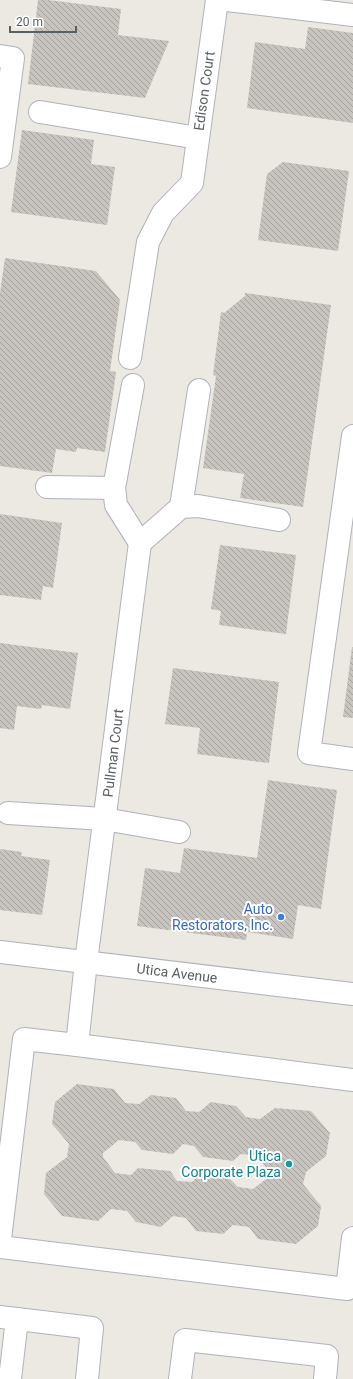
<svg xmlns="http://www.w3.org/2000/svg" width="353" height="1379" font-family="Roboto,sans-serif">
<style>
.building{fill:url(#building-back-hatch);fill-rule:evenodd}
.lines{fill:none;stroke-linecap:round;stroke-linejoin:round}
.minor-casing{stroke:#afb3b7;stroke-width:24}
.minor{stroke:#fff;stroke-width:22}
.shop-dot{fill:#3f7fe0;stroke:#fff;stroke-width:1.5}
.culture-dot{fill:#0f9aa8;stroke:#fff;stroke-width:1.5}
.labels{text-anchor:middle;dominant-baseline:central;stroke-width:4;stroke-linejoin:round;paint-order:stroke}
.street-label{font-size:14px;fill:#5a5f62;stroke:#fff}
.shop-label{font-size:14px;fill:#366cbe;stroke:#fff;text-anchor:end}
.culture-label{font-size:14px;fill:#0d838f;stroke:#fff;text-anchor:end}
</style>
<defs>
<pattern id="building-back-hatch" width="6" height="6" patternUnits="userSpaceOnUse"><rect width="6" height="6" fill="#c7c3be"/><path d="M-1 5l2 2M0 0l6 6M5-1l2 2" fill="none" stroke="#a5a29e"/></pattern>
</defs>
<rect width="100%" height="100%" fill="#ece8e2"/>
<g class="building">
<polygon points="38,0 48,0 121,9 118,35 169,41 145,98 28,84"/>
<polygon points="308,27 353,33 353,123 247,108 255,42 305,49"/>
<polygon points="22,130 94,140 91,164 115,167 107,225 11,212"/>
<polygon points="283,162 349,171 338,251 258,240 267,174"/>
<polygon points="5,258 96,271 120,300 110,371 116,372 105,452 77,448 76,452 56,449 52,473 0,466 0,293"/>
<polygon points="245,293 331,305 303,507 240,498 244,474 203,468 216,376 213,375 221,312 224,313 245,296"/>
<polygon points="0,514 62,523 53,588 43,586 41,600 0,595"/>
<polygon points="220,545 296,555 286,634 219,625 221,611 211,609"/>
<polygon points="0,643 78,653 70,709 42,705 41,709 17,706 14,730 0,728"/>
<polygon points="352,647 353,647 353,718 343,717"/>
<polygon points="173,668 279,682 269,763 197,754 200,728 165,724"/>
<polygon points="268,780 337,790 321,909 298,905 293,939 247,932 246,940 137,926 145,868 180,873 184,848 257,858"/>
<polygon points="0,849 22,852 21,856 50,860 42,915 0,910"/>
<path d="M77,1084L114,1089L125,1103L139,1104L151,1095L176,1098L186,1111L199,1112L211,1102L236,1106L246,1117L260,1119L275,1108L311,1111L330,1133L326,1156L306,1172L303,1184L321,1206L318,1226L296,1244L258,1239L249,1227L233,1225L223,1234L196,1231L186,1218L173,1216L161,1227L136,1222L127,1211L111,1209L98,1221L62,1216L44,1194L46,1173L67,1157L69,1144L52,1124L55,1102ZM119,1140L135,1142L142,1150L173,1154L183,1144L194,1146L203,1157L233,1161L241,1154L257,1156L270,1172L269,1177L253,1189L238,1187L230,1179L200,1175L192,1182L177,1181L170,1171L138,1168L131,1175L115,1173L103,1157V1153Z"/>
</g>
<g class="lines">
<defs>
<g id="minor">
<polyline points="227,0 353,15"/>
<polyline points="0,56 13,58 0,157"/>
<polyline points="40,112 198,138"/>
<polyline points="130,358 148,242 163,213 192,183 217,0"/>
<polyline points="133,385 114,488 116,505 140,543"/>
<polyline points="353,436 309,753 353,759"/>
<polyline points="47,487 114,488"/>
<polyline points="181,507 199,390"/>
<polyline points="140,543 181,507 198,506 279,520"/>
<polyline points="8,813 104,819 179,832"/>
<polyline points="0,952 353,994"/>
<polyline points="77,1045 353,1080"/>
<polyline points="0,1239 24,1039 77,1045 86,962 140,543"/>
<polyline points="0,1247 347,1289 353,1238"/>
<polyline points="0,1317 92,1328 87,1379"/>
<polyline points="10,1379 17,1319"/>
<polyline points="180,1379 185,1340 327,1356 325,1379"/>
</g>
</defs>
<use href="#minor" class="minor-casing"/>
<use href="#minor" class="minor"/>
</g>
<circle class="shop-dot" cx="281" cy="917" r="4"/>
<circle class="culture-dot" cx="289" cy="1164" r="4"/>
<g class="labels">
<g class="street-label">
<text transform="translate(204 91) rotate(-82)">Edison Court</text>
<text transform="translate(113 753) rotate(-83)">Pullman Court</text>
<text transform="translate(177 973) rotate(7)">Utica Avenue</text>
</g>
<g class="shop-label">
<text x="273" y="909">Auto<tspan x="273" dy="16">Restorators, Inc.</tspan></text>
</g>
<g class="culture-label">
<text x="281" y="1156">Utica<tspan x="281" dy="16">Corporate Plaza</tspan></text>
</g>
</g>
<path d="M10 26v6h66v-6" fill="none" stroke="#5a5f62" stroke-width="2"/>
<text x="16" y="26" font-size="12" fill="#5a5f62" stroke="#ffffff" stroke-width="3" paint-order="stroke">20 m</text>
</svg>
